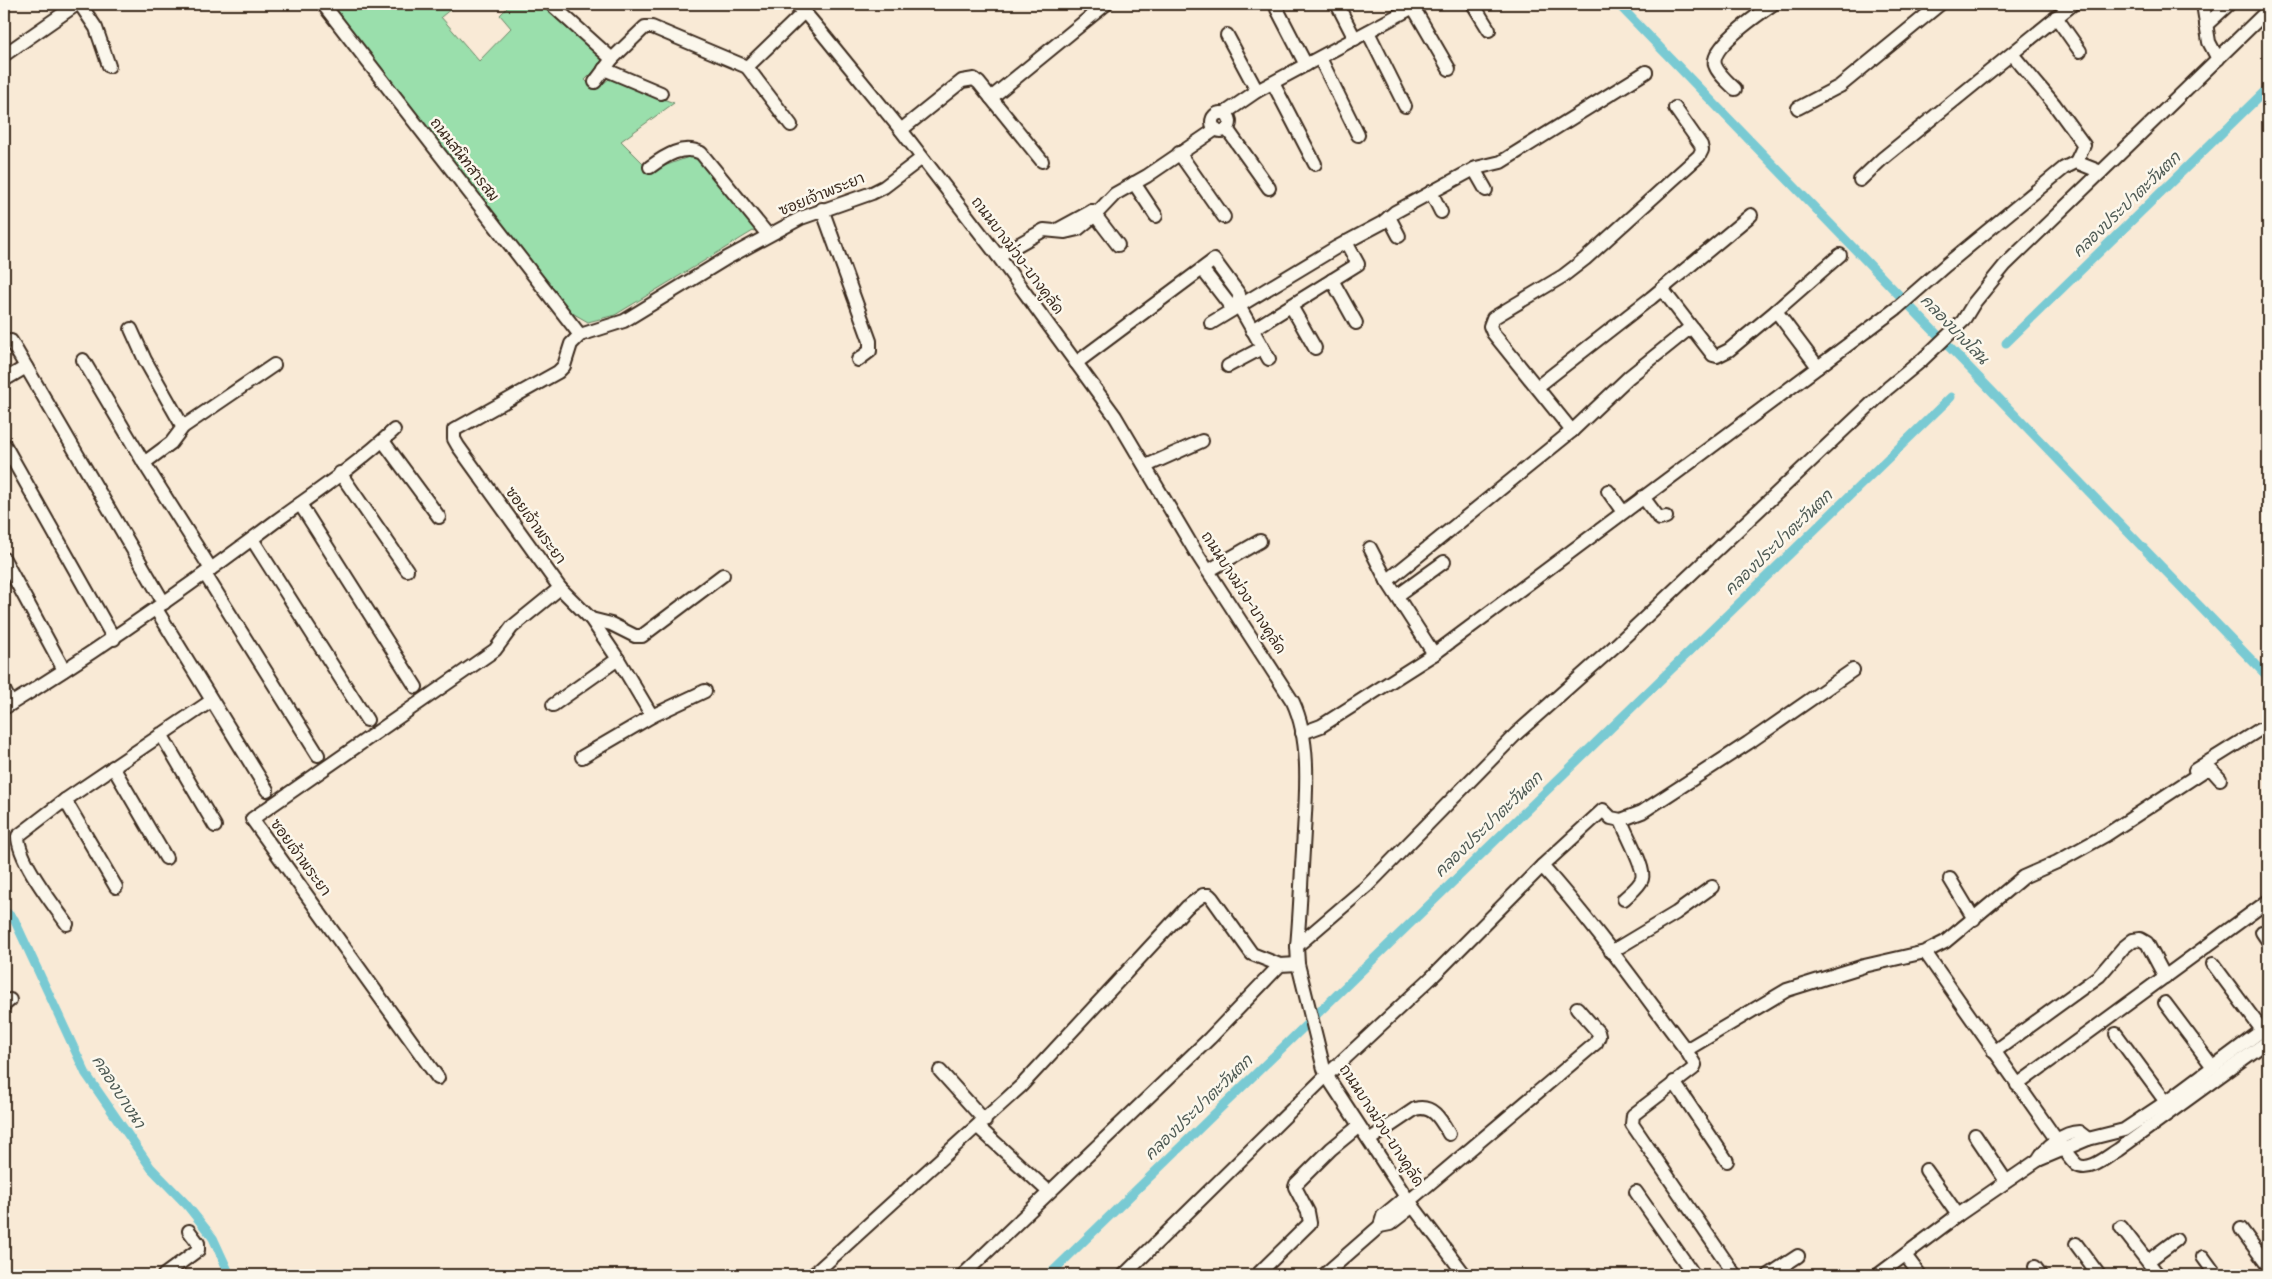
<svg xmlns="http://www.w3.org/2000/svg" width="2272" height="1279" font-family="Kalam,'Playpen Sans Thai',sans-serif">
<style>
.green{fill:#9adfac;stroke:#6a8465}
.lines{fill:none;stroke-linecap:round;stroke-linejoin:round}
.canal{stroke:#79cad3;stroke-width:9}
.minor-casing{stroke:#3b2a1e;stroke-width:16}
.minor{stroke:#fbf7ec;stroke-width:12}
.labels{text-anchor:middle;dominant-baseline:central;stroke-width:5;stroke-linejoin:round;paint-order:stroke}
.street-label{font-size:15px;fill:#3b2a1e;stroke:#fbf7ec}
.water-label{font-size:16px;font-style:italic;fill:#4e5a54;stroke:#fbf7ec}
</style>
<rect width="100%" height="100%" fill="#f9ead6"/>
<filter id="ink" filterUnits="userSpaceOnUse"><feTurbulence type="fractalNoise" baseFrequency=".02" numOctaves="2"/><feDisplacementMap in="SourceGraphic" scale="10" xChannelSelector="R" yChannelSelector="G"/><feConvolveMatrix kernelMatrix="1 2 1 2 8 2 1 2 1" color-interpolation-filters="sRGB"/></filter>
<g filter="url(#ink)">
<polygon class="green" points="329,4 457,4 441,17 479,61 511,28 500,15 511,4 544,4 605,60 585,80 595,90 609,79 674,103 621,141 651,171 694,155 758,228 615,315 588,322 567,310"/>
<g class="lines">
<g class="canal">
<polyline points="1618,4 2268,677"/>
<polyline points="2006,343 2268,88"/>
<polyline points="4,910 14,919 86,1074 151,1168 186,1204 213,1238 230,1275"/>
<polyline points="1049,1275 1951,397"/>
</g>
<defs>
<g id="minor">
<polyline points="80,4 96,28 109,66"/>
<polyline points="323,4 580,335"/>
<polyline points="551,4 612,59"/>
<path d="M794,4L801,8L822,33L901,130L998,256L1115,416L1195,551L1293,702C1313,745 1305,804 1303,850C1301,882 1300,914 1297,946L1298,964L1324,1069L1330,1081L1406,1197L1465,1275"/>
<polyline points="1337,4 1355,39"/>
<polyline points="1473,4 1489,30"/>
<polyline points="2203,4 2209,42 2218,59"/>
<polyline points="1413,7 1449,69"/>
<polyline points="1277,9 1306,65"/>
<polyline points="2056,17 2080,51"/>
<polyline points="2206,25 2229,4"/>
<polyline points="1368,32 1405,106"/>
<polyline points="1227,35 1257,91"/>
<polyline points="2012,54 2054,104 2084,145 2076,162"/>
<polyline points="4,55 77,4"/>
<polyline points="1320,58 1358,135"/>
<polyline points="747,67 791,125"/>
<polyline points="604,69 661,93"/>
<polyline points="595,82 612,59 645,27 652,27 747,67 804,12"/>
<polyline points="1273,83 1315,164"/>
<path d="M1735,89C1728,82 1718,74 1715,65C1710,47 1759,14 1773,4"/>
<polyline points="991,98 1106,4"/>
<polyline points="1798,108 1840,86 1940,4"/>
<circle cx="1221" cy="122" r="9"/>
<polyline points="1225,113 1257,91 1419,4"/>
<polyline points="1227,129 1269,188"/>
<polyline points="901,130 962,81 974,79 979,83 1042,161"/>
<polyline points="1179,153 1224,217"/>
<path d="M650,167C665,156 683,144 701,153L768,235"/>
<polyline points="1474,169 1486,190"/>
<polyline points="1860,180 1882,159 2073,4"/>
<polyline points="1134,183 1156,216"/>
<polyline points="1431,192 1441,212"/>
<polyline points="822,209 870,341 870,351 858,360"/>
<polyline points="1092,211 1118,245"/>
<polyline points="1389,217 1399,236"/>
<polyline points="1057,230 1092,211"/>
<polyline points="998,256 1044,230 1065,232 1078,229 1095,215 1115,194 1147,176 1216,129"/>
<polyline points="1332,280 1356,323"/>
<polyline points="1662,289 1713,355 1717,356 1729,350 1776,311"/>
<polyline points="1239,306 1269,359"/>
<polyline points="1291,306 1315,348"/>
<polyline points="1211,323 1337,247 1382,223 1395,212 1476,168 1501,162 1646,72"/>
<polyline points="131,329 145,360 183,427"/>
<polyline points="1252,330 1358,264 1346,242"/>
<polyline points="11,341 164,603"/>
<polyline points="83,360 144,463 211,569"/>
<path d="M1076,363C1122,329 1168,294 1214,260L1239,294V306L1229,304L1202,269"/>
<polyline points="1228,366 1262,348"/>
<polyline points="1818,367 1776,311 1840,255"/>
<polyline points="4,380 26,367"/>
<polyline points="1537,387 1651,298 1751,215"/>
<polyline points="1572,431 1493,333 1490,326 1493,318 1563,276 1585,259 1699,156 1702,150 1701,145 1675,108"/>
<polyline points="383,441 439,517"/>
<polyline points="4,444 114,639"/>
<polyline points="144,463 171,443 183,427 274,365"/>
<polyline points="1146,466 1202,441"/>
<polyline points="340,473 407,570"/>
<polyline points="1608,491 1623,512"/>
<polyline points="1643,497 1658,517 1660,519 1666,517"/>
<polyline points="300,504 416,687"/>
<polyline points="252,539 367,720"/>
<polyline points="1370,548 1387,581 1434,654"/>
<polyline points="4,559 64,670"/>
<polyline points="1208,571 1260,541"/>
<polyline points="205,574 318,755"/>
<polyline points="1387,581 1572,431 1629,377 1691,327"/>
<polyline points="560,588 591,619 618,659 652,716 582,757"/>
<polyline points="1397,596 1444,562"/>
<polyline points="156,609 267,790"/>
<polyline points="591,619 611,624 635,636 642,636 723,575"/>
<polyline points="4,690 11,704"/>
<polyline points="553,705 618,659"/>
<path d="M4,708C98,651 188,587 276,521C316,492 358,464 394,430"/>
<polyline points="652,716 705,691"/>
<polyline points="1302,733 1321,726 1434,654 1897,308 1946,265 2064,168 2076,162 2101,172 2268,10"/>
<polyline points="161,734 215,826"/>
<polyline points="113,767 166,858"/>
<polyline points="2195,770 2259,730"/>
<polyline points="65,800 116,887"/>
<path d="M1621,820C1625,833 1646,868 1642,879C1639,887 1630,893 1624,899"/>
<polyline points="1542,866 1603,810 1611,818 1621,820 1642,812 1748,743 1853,670"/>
<polyline points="1950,879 1974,919"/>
<path d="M67,924C53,904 18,860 18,836L65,800L211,701"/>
<polyline points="2262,932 2268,941"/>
<polyline points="1297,946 1367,886 1516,734 1615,646 1888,388 1922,360 1963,321 1974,303 2005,265 2101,172"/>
<polyline points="1611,952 1676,913 1712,887"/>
<path d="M1925,952L2063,1149C2068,1154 2072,1161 2077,1165C2089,1173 2108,1156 2118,1150L2268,1041"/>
<polyline points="2213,964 2262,1030"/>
<polyline points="2165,1003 2213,1067"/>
<polyline points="4,1005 10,1000"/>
<polyline points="2116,1034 2166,1102"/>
<polyline points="1686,1050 1787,990 1864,966 1925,952 1945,942 2023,877 2057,862 2106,835 2205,770 2212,770 2220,779"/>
<polyline points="1994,1052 2099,976 2123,948 2133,940 2140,939 2147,943 2165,977"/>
<polyline points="940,1071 985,1121"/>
<polyline points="438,1078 252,819 495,650 512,627 560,588 458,446 454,439 454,430 558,372 564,366 571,344 580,335 624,321 727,258 801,218 872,193 884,187 922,158"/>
<polyline points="1674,1082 1727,1161"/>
<polyline points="2017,1085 2268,901"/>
<polyline points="978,1127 1049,1192"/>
<polyline points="1975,1135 2006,1181"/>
<path d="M1369,1140L1415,1109C1433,1104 1441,1120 1449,1134"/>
<path d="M2038,1160C2045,1147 2064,1132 2079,1132L2088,1139"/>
<polyline points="1926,1170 1958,1215"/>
<polyline points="1636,1192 1694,1275"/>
<polyline points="1409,1201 1596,1043 1599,1036 1598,1032 1577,1008"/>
<polyline points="1380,1226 1383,1216 1406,1197"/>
<polyline points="2121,1227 2158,1275"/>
<polyline points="2241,1229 2268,1266"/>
<polyline points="2076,1244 2099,1275"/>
<polyline points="1905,1255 1920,1275"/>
<polyline points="2203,1257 2216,1275"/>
<polyline points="2148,1261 2176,1240"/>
<polyline points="2035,1267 2041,1275"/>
<polyline points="164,1275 198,1250 198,1243 189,1231"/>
<polyline points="813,1275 1021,1086 1187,907 1203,895 1209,895 1212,898 1252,954 1280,965"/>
<polyline points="963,1275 1210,1038 1280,965 1298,964"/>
<path d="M1124,1275L1327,1075L1431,978L1542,866C1594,924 1639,988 1686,1050L1695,1065L1693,1069L1633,1115L1632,1124L1735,1275"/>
<polyline points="1257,1275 1310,1223 1308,1212 1295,1187 1296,1184 1331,1149 1359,1126"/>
<polyline points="1324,1275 1380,1226 1390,1224 1413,1206"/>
<polyline points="1769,1275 1798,1256"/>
<polyline points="1878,1275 1958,1215 2038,1160 2088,1139 2124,1130 2166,1102 2268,1026"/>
</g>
</defs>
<use href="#minor" class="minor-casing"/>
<use href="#minor" class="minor"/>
</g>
</g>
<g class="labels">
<g class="street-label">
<text transform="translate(464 160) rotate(52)">ถนนสนิทสารสม</text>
<text transform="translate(822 195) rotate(-22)">ซอยเจ้าพระยา</text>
<text transform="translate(1017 256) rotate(53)">ถนนบางม่วง-บางคูลัด</text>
<text transform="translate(535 526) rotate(54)">ซอยเจ้าพระยา</text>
<text transform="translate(1243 593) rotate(57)">ถนนบางม่วง-บางคูลัด</text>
<text transform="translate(300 858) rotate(54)">ซอยเจ้าพระยา</text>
<text transform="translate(1381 1126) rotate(57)">ถนนบางม่วง-บางคูลัด</text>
</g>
<g class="water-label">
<text transform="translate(2127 205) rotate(-44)">คลองประปาตะวันตก</text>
<text transform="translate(1954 330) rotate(46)">คลองบางโสน</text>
<text transform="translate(1779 543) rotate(-44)">คลองประปาตะวันตก</text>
<text transform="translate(1489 825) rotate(-44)">คลองประปาตะวันตก</text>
<text transform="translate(118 1092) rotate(57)">คลองบางนา</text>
<text transform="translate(1199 1108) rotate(-44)">คลองประปาตะวันตก</text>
</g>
</g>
<rect width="2272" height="1279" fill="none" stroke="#fbf7ec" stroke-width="20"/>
<rect x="10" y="10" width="2252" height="1259" fill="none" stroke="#3b2a1e" stroke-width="2" filter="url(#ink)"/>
</svg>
